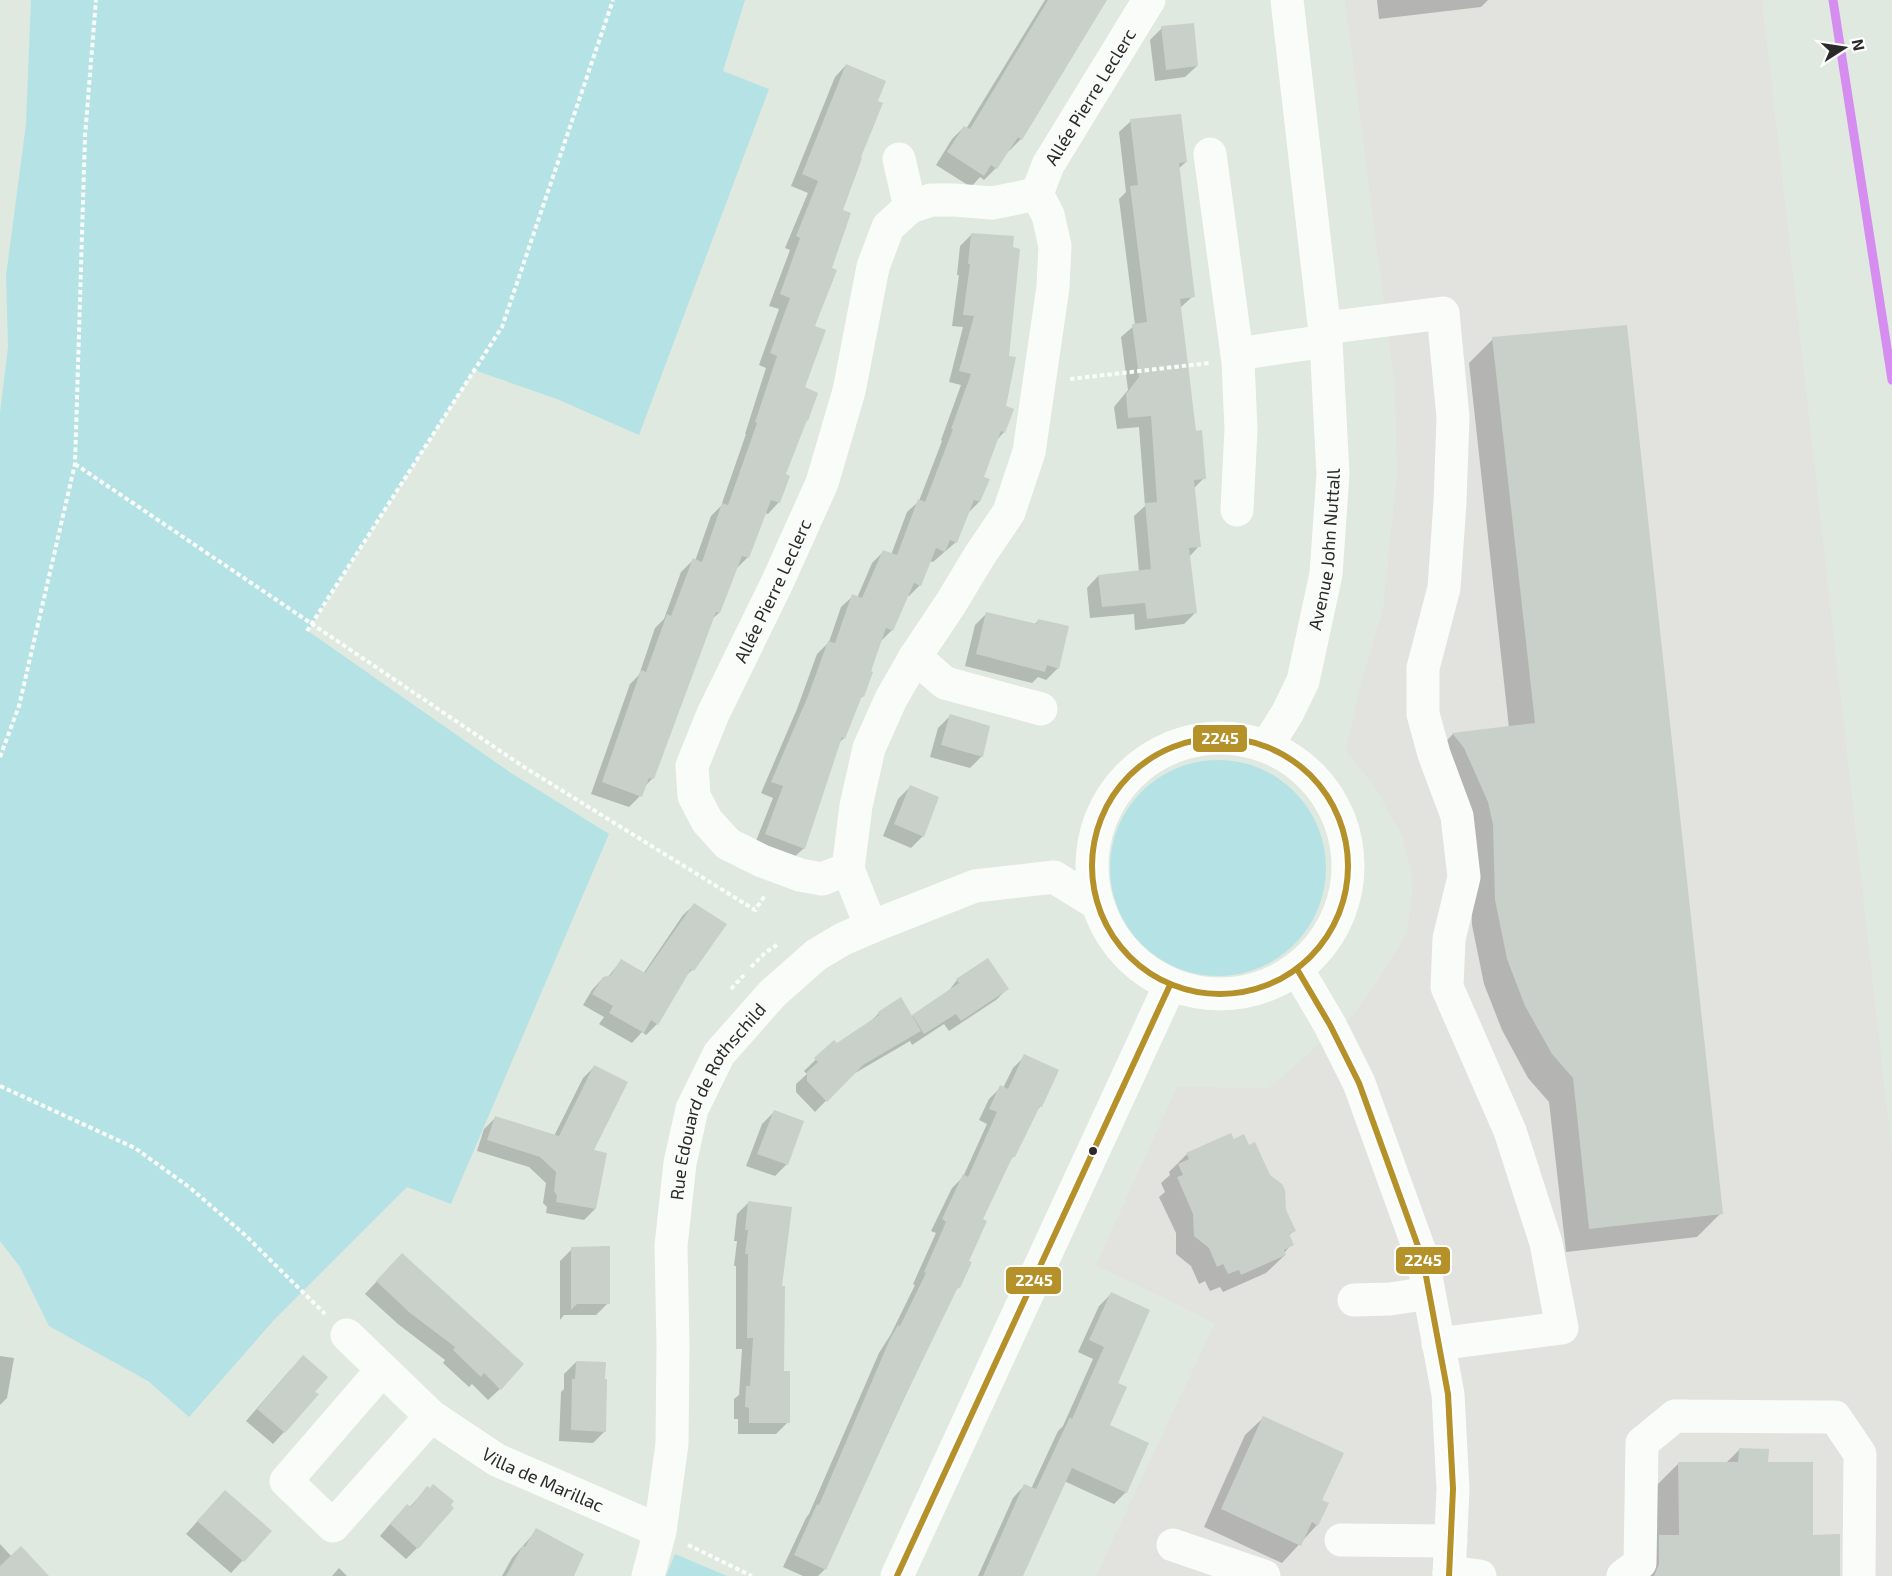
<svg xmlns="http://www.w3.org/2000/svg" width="1892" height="1576" font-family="'Exo 2',sans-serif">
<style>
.industrial{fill:#e2e2df}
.green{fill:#b5e2e4}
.shadow{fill:#0003}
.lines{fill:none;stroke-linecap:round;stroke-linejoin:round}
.stream{stroke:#d58df0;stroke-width:9}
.building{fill:#c9cfc9}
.path{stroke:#fafcfa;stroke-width:4;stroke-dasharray:4.5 3;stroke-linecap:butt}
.minor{stroke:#fafcfa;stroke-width:33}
.bus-1-casing{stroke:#fff;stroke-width:10}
.bus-1{stroke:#b5912a;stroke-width:6}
.bus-dot{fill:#2a2a2a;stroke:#fff;stroke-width:2}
.labels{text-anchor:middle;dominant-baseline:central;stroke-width:4.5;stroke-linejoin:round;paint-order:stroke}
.street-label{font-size:18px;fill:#2a2a2a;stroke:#fff}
.line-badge{stroke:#fff;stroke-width:2}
.badge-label{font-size:16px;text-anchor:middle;font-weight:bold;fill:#fff}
</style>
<rect width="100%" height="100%" fill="#dfe9e0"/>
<polygon class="industrial" points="1345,0 1762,0 1892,1154 1892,1576 1096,1576 1215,1323 1096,1265 1177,1087 1269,1088 1354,1014 1378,981 1407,933 1413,881 1403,837 1373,784 1346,751 1362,679 1383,610 1397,474 1395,387"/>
<g class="green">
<polygon points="31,0 745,0 723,71 769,89 639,435 557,399 474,370 308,631 511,773 609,834 451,1204 407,1187 273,1321 189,1417 148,1381 49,1326 20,1267 0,1241 0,413 8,347 6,276 26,124"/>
<circle cx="1218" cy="868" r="108"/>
<polygon points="675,1554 727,1576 666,1576"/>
</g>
<g class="shadow">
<polygon points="1045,0 1105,0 1021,139 1009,151 1008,150 996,168 984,180 980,177 971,187 936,165 952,139 964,127 966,129"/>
<polygon points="1377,0 1488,0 1481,7 1379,19"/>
<polygon points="1162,28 1197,66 1185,77 1155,81 1150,40"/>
<polygon points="846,65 859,158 841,211 830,269 814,326 803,388 804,423 784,475 779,502 768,514 765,513 748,557 736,569 719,613 712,619 652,779 644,787 640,796 629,807 591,794 630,684 639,675 655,628 664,619 681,572 693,560 695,561 711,516 721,506 746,434 745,434 766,368 759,365 779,309 769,306 790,250 785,248 808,193 791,186 835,77"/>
<polygon points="1131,121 1186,162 1178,169 1193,296 1180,308 1194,433 1204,478 1193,489 1199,546 1189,557 1196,612 1184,624 1135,630 1134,614 1090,618 1087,588 1098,576 1139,572 1134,516 1145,506 1139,427 1117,429 1114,407 1128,390 1121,337 1135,325 1119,199 1126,192 1119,132"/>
<polygon points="971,235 1008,357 1004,432 996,441 982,478 979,502 968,513 956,542 933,562 929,561 920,585 909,596 906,596 892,630 880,642 863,696 859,700 844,738 838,744 804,848 792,859 754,846 773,798 761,793 797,709 817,654 829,642 841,607 853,596 857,598 872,563 883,552 891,555 907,512 919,501 942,441 941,440 961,385 949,382 963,327 952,326 959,275 957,275 960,246"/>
<polygon points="1493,339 1721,1213 1697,1237 1566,1252 1549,1102 1528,1078 1502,1030 1484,984 1472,925 1470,850 1430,758 1453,734 1509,728 1469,363"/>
<polygon points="987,613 1034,625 1038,621 1058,668 1046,680 1038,677 1032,683 965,666 975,625"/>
<polygon points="950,716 982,756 970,768 930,757 938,728"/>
<polygon points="910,787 923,836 911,848 883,836 898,799"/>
<polygon points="694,905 692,970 684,978 657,1024 646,1035 642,1032 632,1043 599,1024 604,1017 583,1005 592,990 603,978 607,978 621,961 643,974 683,915"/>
<polygon points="957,980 1007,989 996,1000 949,1031 944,1024 912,1045 910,1041 850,1076 815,1112 796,1092 796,1084 807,1074 804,1071 834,1042 837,1045 867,1025 879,1013 911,1017 947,993"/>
<polygon points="1025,1056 1041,1106 1035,1112 1014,1156 1008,1162 981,1220 959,1287 953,1293 825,1569 818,1576 803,1576 783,1567 806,1518 809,1514 879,1353 891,1334 915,1285 913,1284 936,1233 931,1231 952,1188 963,1177 987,1124 979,1120 989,1099 1001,1087 1003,1088 1013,1068"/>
<polygon points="594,1067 592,1151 595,1209 584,1220 546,1213 547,1207 543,1203 546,1183 529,1167 477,1151 484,1129 495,1118 554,1136 583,1078"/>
<polygon points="774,1112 787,1164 775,1176 746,1166 762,1124"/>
<polygon points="1187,1154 1285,1210 1294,1231 1288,1236 1292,1244 1284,1253 1285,1255 1266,1273 1223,1292 1220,1287 1210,1291 1205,1281 1199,1284 1191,1266 1176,1254 1176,1233 1159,1197 1165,1192 1161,1183 1170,1175 1169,1172"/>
<polygon points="749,1202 780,1287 782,1372 788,1422 776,1434 738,1434 738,1419 734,1419 734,1399 739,1395 742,1349 736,1349 736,1266 734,1266 737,1241 734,1241 737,1214"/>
<polygon points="572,1249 608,1303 596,1315 564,1315 560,1320 560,1261"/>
<polygon points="391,1266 500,1389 488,1400 472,1384 469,1387 443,1363 445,1360 398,1324 365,1294"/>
<polygon points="1111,1294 1116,1383 1108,1425 1147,1443 1126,1492 1114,1504 1064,1481 1021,1576 978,1576 1013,1498 1024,1486 1031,1489 1058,1431 1063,1426 1093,1359 1078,1352 1099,1306"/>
<polygon points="0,1356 14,1358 7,1398 0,1405"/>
<polygon points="576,1362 605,1431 593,1443 559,1441 561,1392 564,1389 564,1374"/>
<polygon points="291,1369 284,1432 273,1444 246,1421"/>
<polygon points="1263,1418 1320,1501 1317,1525 1282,1563 1204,1527 1245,1435"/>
<polygon points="1739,1450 1811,1536 1838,1576 1637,1576 1656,1486 1679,1463 1726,1463"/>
<polygon points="427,1488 417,1548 406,1559 380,1536 396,1517 409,1508"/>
<polygon points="213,1504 270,1531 231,1573 186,1534"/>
<polygon points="537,1530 571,1576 502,1576 512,1558"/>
<polygon points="0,1544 12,1557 47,1576 0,1576"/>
<polygon points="339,1568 347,1576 332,1576"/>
</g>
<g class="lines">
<polyline class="stream" points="1833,0 1892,380"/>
</g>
<g class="building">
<polygon points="1048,0 1107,0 1022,140 1018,137 997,169 991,165 984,176 947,152 964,126 970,129"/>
<polygon points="1194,23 1198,66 1166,70 1161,26"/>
<polygon points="846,64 886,81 878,101 883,103 861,157 862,158 843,210 851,213 832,268 837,270 815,326 826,330 805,387 818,393 808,421 807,420 786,474 790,476 780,503 771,500 749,558 742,556 720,613 716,612 654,779 649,778 642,797 602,782 641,670 646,672 667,614 671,616 693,558 702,562 722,503 728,505 757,423 755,422 777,356 770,353 790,298 780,294 800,238 796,236 818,181 802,174"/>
<polygon points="1181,114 1187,162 1179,163 1195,297 1180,299 1196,431 1202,430 1206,479 1194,480 1201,547 1189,548 1197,613 1147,619 1145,603 1102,607 1098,575 1151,569 1145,503 1157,502 1151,416 1128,418 1126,394 1139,377 1132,324 1147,322 1130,186 1138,185 1130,119"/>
<polygon points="971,233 1014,236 1013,247 1020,249 1009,356 1016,357 1006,406 1014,409 1005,433 1001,431 984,477 990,479 980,502 974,500 957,543 950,540 945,552 936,548 921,586 914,583 893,631 886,628 871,671 873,672 864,697 862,696 845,739 842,737 805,849 765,834 783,786 771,782 808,696 828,641 835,643 852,594 862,598 883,550 897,555 918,499 925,502 953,429 951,429 971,374 959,371 974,316 963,315 970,264 968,264"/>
<polygon points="1627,325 1723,1214 1589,1229 1573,1078 1552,1054 1525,1006 1507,959 1495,900 1493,825 1488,802 1464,748 1452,733 1535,723 1492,337"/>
<polygon points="986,612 1037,624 1038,619 1069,626 1059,669 1047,665 1045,672 976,654"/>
<polygon points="950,714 990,726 983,757 941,745"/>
<polygon points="910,785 939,797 924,837 894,824"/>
<polygon points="694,903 727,924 694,971 691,969 658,1025 651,1020 644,1033 609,1013 613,1006 592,994 603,977 611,975 621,959 645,973"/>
<polygon points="988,958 1009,989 961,1021 956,1014 924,1034 912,1015 959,983 956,979"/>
<polygon points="901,997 921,1031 863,1065 827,1102 807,1081 807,1072 818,1062 814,1058 834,1040 837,1043 879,1015 878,1012"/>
<polygon points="1024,1054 1059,1070 1042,1107 1040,1106 1015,1157 1013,1156 983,1219 987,1221 969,1261 972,1262 960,1288 958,1287 899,1409 826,1570 794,1555 817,1504 819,1505 890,1339 898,1325 900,1326 926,1273 924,1272 946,1222 942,1219 963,1174 968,1177 997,1112 989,1109 1000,1085 1008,1089"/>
<polygon points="594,1065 628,1082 594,1150 607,1153 596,1209 556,1202 557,1196 554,1191 556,1172 540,1157 487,1140 495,1116 559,1136"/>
<polygon points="774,1110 804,1121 788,1165 757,1154"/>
<polygon points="1231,1133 1234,1139 1244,1134 1249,1145 1255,1142 1270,1175 1282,1184 1285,1190 1286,1210 1296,1231 1289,1234 1294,1245 1284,1250 1286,1255 1241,1275 1239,1270 1228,1274 1223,1264 1217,1267 1209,1248 1194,1236 1193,1214 1177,1177 1183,1175 1178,1164 1189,1159 1186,1153"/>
<polygon points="748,1201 792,1207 782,1286 785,1286 784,1371 790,1371 790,1423 749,1423 749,1408 745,1407 746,1386 750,1386 753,1338 747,1338 748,1254 745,1254 748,1230 745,1230"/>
<polygon points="610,1246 610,1304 577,1304 571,1310 571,1247"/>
<polygon points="402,1253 524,1364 501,1390 484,1373 481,1377 453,1350 455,1347 410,1313 376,1281"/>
<polygon points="1111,1292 1150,1310 1118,1383 1127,1387 1110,1425 1149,1443 1127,1493 1072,1468 1023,1576 983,1576 1024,1484 1036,1489 1070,1417 1072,1419 1104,1347 1089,1340"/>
<polygon points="303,1355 328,1377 315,1392 319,1394 285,1433 257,1409"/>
<polygon points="576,1361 606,1362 605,1379 607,1379 606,1432 571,1430 572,1379 575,1379"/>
<polygon points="1263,1416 1344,1453 1322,1500 1329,1503 1318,1526 1312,1522 1301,1546 1221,1509"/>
<polygon points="1739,1448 1769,1449 1768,1462 1813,1462 1813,1535 1840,1534 1840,1576 1654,1576 1659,1564 1659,1535 1679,1535 1678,1462 1738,1462"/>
<polygon points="433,1484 454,1501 451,1505 454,1508 418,1549 390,1524 407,1504 411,1507 427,1486 430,1488"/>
<polygon points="225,1490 272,1531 244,1562 197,1521"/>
<polygon points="536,1528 584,1554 574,1576 506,1576 523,1545 525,1547"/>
<polygon points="21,1546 49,1576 0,1576 0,1566"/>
</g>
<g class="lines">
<g class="path">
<polyline points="1070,379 1209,363"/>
<polyline points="75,464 524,767 755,910 766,894"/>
<polyline points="307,631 502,327 613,0"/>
<polyline points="0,757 19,706 75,464 85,136 96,0"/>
<polyline points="751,967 766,952 777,945"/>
<polyline points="731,989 744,975"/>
<polyline points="0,1086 135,1148 189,1187 245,1235 325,1314"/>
<polyline points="688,1545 752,1576"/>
</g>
<g class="minor">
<polyline points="1210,154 1238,362 1241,429 1237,510"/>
<polyline points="899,159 910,207"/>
<polyline points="1325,328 1443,313 1453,417 1450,502 1444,588 1423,668 1423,714 1434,754 1457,816 1464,877 1449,939 1447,987 1510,1131 1546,1243 1562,1328 1438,1344"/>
<polyline points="1237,354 1326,341"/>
<polyline points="915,657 945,683 1041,709"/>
<circle cx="1220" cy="866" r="128"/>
<path id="s1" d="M1267,746L1288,712L1303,681L1326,574L1333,474L1326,341L1287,0"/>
<path id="s2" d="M848,869L822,879L800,875L762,861L728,844L707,821L694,796L692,766L713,714L777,583L822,483L849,391L873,267L888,227L910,207L931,200H954L992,203L1037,194"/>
<path id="s3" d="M871,927L848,869L856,806L869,748L891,699L915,657L951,603L980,555L1009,512L1029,452L1053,287L1055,246L1048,215L1037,194L1048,165L1149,0"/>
<polyline points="1297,969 1330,1025 1359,1083 1423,1260 1448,1394 1453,1489 1449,1576"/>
<polyline points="1354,1300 1390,1299 1429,1293"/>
<path id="s4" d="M347,1335L431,1416L497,1460L660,1531"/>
<polyline points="382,1370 286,1481 333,1526 431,1416"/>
<polyline points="1341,1540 1451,1541"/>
<polyline points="1173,1545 1264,1576"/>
<polyline points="1449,1572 1480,1576"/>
<path id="s5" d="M648,1576L660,1531L672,1444L673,1345L671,1246L680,1163L692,1109L719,1054L772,994L816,955L843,939L871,927L975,886L1054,877L1096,903"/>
<polyline points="897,1576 1170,985"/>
<polyline points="1623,1576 1640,1563 1642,1443 1675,1416 1835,1417 1860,1454 1859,1576"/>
</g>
<defs>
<g id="bus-1">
<circle cx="1220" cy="866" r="128"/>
<polyline points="1297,969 1330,1025 1359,1083 1423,1260 1448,1394 1453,1489 1449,1576"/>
<polyline points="897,1576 1170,985"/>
</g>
</defs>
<use href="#bus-1" class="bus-1-casing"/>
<use href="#bus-1" class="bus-1"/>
</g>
<circle class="bus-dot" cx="1093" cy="1151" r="5"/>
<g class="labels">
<g class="street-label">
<text stroke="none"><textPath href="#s3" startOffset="898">Allée Pierre Leclerc</textPath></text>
<text stroke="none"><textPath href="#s1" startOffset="208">Avenue John Nuttall</textPath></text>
<text stroke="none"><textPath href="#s2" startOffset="411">Allée Pierre Leclerc</textPath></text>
<text stroke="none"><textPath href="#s5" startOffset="488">Rue Edouard de Rothschild</textPath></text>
<text stroke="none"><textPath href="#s4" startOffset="246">Villa de Marillac</textPath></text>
</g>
</g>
<g class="line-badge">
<rect x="1192" y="724" width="56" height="29" rx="6" fill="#b5912a"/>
<rect x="1395" y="1246" width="56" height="29" rx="6" fill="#b5912a"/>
<rect x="1005" y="1266" width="57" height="29" rx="6" fill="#b5912a"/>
</g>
<g class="badge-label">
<text x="1220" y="744">2245</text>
<text x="1423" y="1266">2245</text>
<text x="1034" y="1286">2245</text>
</g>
<g transform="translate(1844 48) rotate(78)" stroke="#ffffff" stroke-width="4.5" paint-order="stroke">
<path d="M0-4.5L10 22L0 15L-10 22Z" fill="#2a2a2a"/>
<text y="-9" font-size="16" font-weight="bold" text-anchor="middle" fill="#2a2a2a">N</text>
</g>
</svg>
